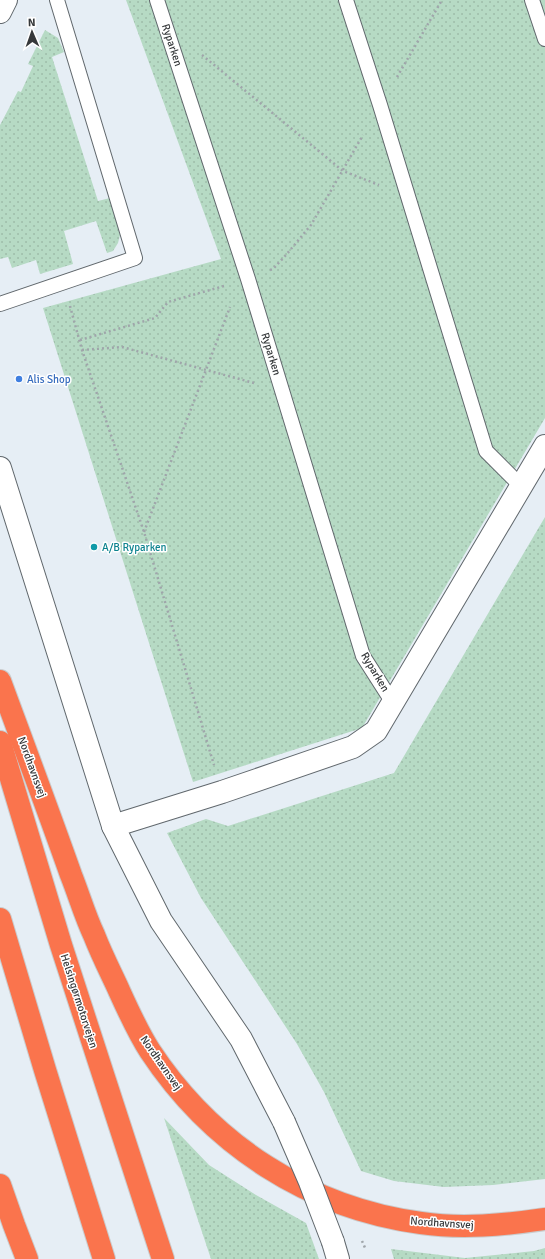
<svg xmlns="http://www.w3.org/2000/svg" width="545" height="1259" font-family="Signika,sans-serif">
<style>
.grass{fill:url(#grass-dots)}
.lines{fill:none;stroke-linecap:round;stroke-linejoin:round}
.lane-casing{stroke:#61686d;stroke-width:16}
.street-casing{stroke:#61686d;stroke-width:24}
.secondary-casing{stroke:#61686d;stroke-width:24}
.highway-casing{stroke:#cacbcc;stroke-width:24}
.path{stroke:#9fa5aa;stroke-width:2.5;stroke-dasharray:2 3;stroke-linecap:butt}
.lane{stroke:#fff;stroke-width:14}
.street{stroke:#fff;stroke-width:22}
.secondary{stroke:#fff;stroke-width:22}
.highway{stroke:#fa744d;stroke-width:22}
.secondary-bridge-casing{stroke:#61686d;stroke-width:24;stroke-linecap:butt}
.path-bridge{stroke:#9fa5aa;stroke-width:2.5;stroke-dasharray:2 3;stroke-linecap:butt}
.secondary-bridge{stroke:#fff;stroke-width:22}
.shop-dot{fill:#3f7fe0;stroke:#fff;stroke-width:1.5}
.culture-dot{fill:#0f9aa8;stroke:#fff;stroke-width:1.5}
.labels{text-anchor:middle;dominant-baseline:central;stroke-width:3;stroke-linejoin:round;paint-order:stroke}
.street-label{font-size:11px;fill:#35383a;stroke:#fff}
.shop-label{font-size:11px;fill:#366cbe;stroke:#fff;text-anchor:start}
.culture-label{font-size:11px;fill:#0d838f;stroke:#fff;text-anchor:start}
</style>
<defs>
<pattern id="grass-dots" width="8" height="8" patternUnits="userSpaceOnUse"><rect width="8" height="8" fill="#b6dac4"/><path d="M2 2h.1M6 6h.1" fill="none" stroke="#9dbca9" stroke-width="1.8" stroke-linecap="round"/></pattern>
</defs>
<rect width="100%" height="100%" fill="#e6eef5"/>
<g class="grass">
<polygon points="126,0 545,0 545,418 362,728 193,782 43,308 221,259"/>
<polygon points="45,30 58,38 64,52 52,57 98,201 110,198 120,235 118,243 113,251 107,253 96,221 64,231 73,264 40,274 36,260 12,268 8,257 0,259 0,125 18,91 21,92 33,66 28,64"/>
<polygon points="545,517 545,1179 493,1185 444,1187 394,1181 361,1171 324,1092 297,1044 201,898 167,833 206,819 228,826 394,773"/>
<polygon points="164,1118 209,1165 256,1195 306,1223 319,1259 211,1259"/>
<polygon points="545,1248 545,1259 394,1259 391,1249 465,1258 534,1251"/>
</g>
<g class="lines">
<defs>
<g id="lane">
<polyline points="157,0 248,279 363,656 393,703"/>
<polyline points="346,0 380,105 486,451 521,486"/>
<polyline points="532,0 545,39"/>
<polyline points="0,304 135,258 57,0"/>
</g>
<g id="street">
<polyline points="0,12 6,0"/>
<polyline points="113,826 222,792 353,747 376,731 545,446"/>
</g>
<g id="secondary">
<polyline points="0,468 113,826 161,921 241,1039 284,1122"/>
<polyline points="333,1242 338,1259"/>
</g>
<g id="highway">
<path d="M0,681C24,746 48,810 71,875C79,895 85,916 94,935C101,953 109,969 117,986C127,1008 137,1031 150,1051C212,1145 309,1208 421,1223C462,1229 504,1225 545,1219"/>
<polyline points="0,742 61,945 163,1259"/>
<polyline points="0,919 45,1070 104,1259"/>
<polyline points="0,1185 14,1225 27,1259"/>
</g>
</defs>
<use href="#lane" class="lane-casing"/>
<use href="#street" class="street-casing"/>
<use href="#secondary" class="secondary-casing"/>
<use href="#highway" class="highway-casing"/>
<g class="path">
<polyline points="202,55 343,171 379,185"/>
<polyline points="397,77 442,0"/>
<polyline points="270,270 273,269 286,255 311,225 363,135"/>
<polyline points="70,306 82,350 144,532 214,765"/>
<polyline points="80,340 155,318 168,302 224,286"/>
<polyline points="82,350 122,347 254,383"/>
<polyline points="144,532 230,307"/>
</g>
<use href="#lane" class="lane"/>
<use href="#street" class="street"/>
<use href="#secondary" class="secondary"/>
<use href="#highway" class="highway"/>
<defs>
<polyline id="secondary-bridge" points="284,1122 310,1182 333,1242"/>
</defs>
<use href="#secondary-bridge" class="secondary-bridge-casing"/>
<polyline class="path-bridge" points="362,1241 366,1250"/>
<use href="#secondary-bridge" class="secondary-bridge"/>
</g>
<circle class="shop-dot" cx="19" cy="379" r="4"/>
<circle class="culture-dot" cx="94" cy="547" r="4"/>
<g class="labels">
<g class="street-label">
<text transform="translate(172 45) rotate(72)">Ryparken</text>
<text transform="translate(271 354) rotate(73)">Ryparken</text>
<text transform="translate(375 672) rotate(59)">Ryparken</text>
<text transform="translate(32 767) rotate(70)">Nordhavnsvej</text>
<text transform="translate(79 1001) rotate(72)">Helsingørmotorvejen</text>
<text transform="translate(161 1063) rotate(55)">Nordhavnsvej</text>
<text transform="translate(442 1223) rotate(4)">Nordhavnsvej</text>
</g>
<g class="shop-label">
<text x="27" y="379">Alis Shop</text>
</g>
<g class="culture-label">
<text x="102" y="547">A/B Ryparken</text>
</g>
</g>
<g transform="translate(32 32) rotate(358)" stroke="#ffffff" stroke-width="3" paint-order="stroke">
<path d="M0-3L7 15L0 10L-7 15Z" fill="#35383a"/>
<text y="-6" font-size="11" font-weight="bold" text-anchor="middle" fill="#35383a">N</text>
</g>
</svg>
